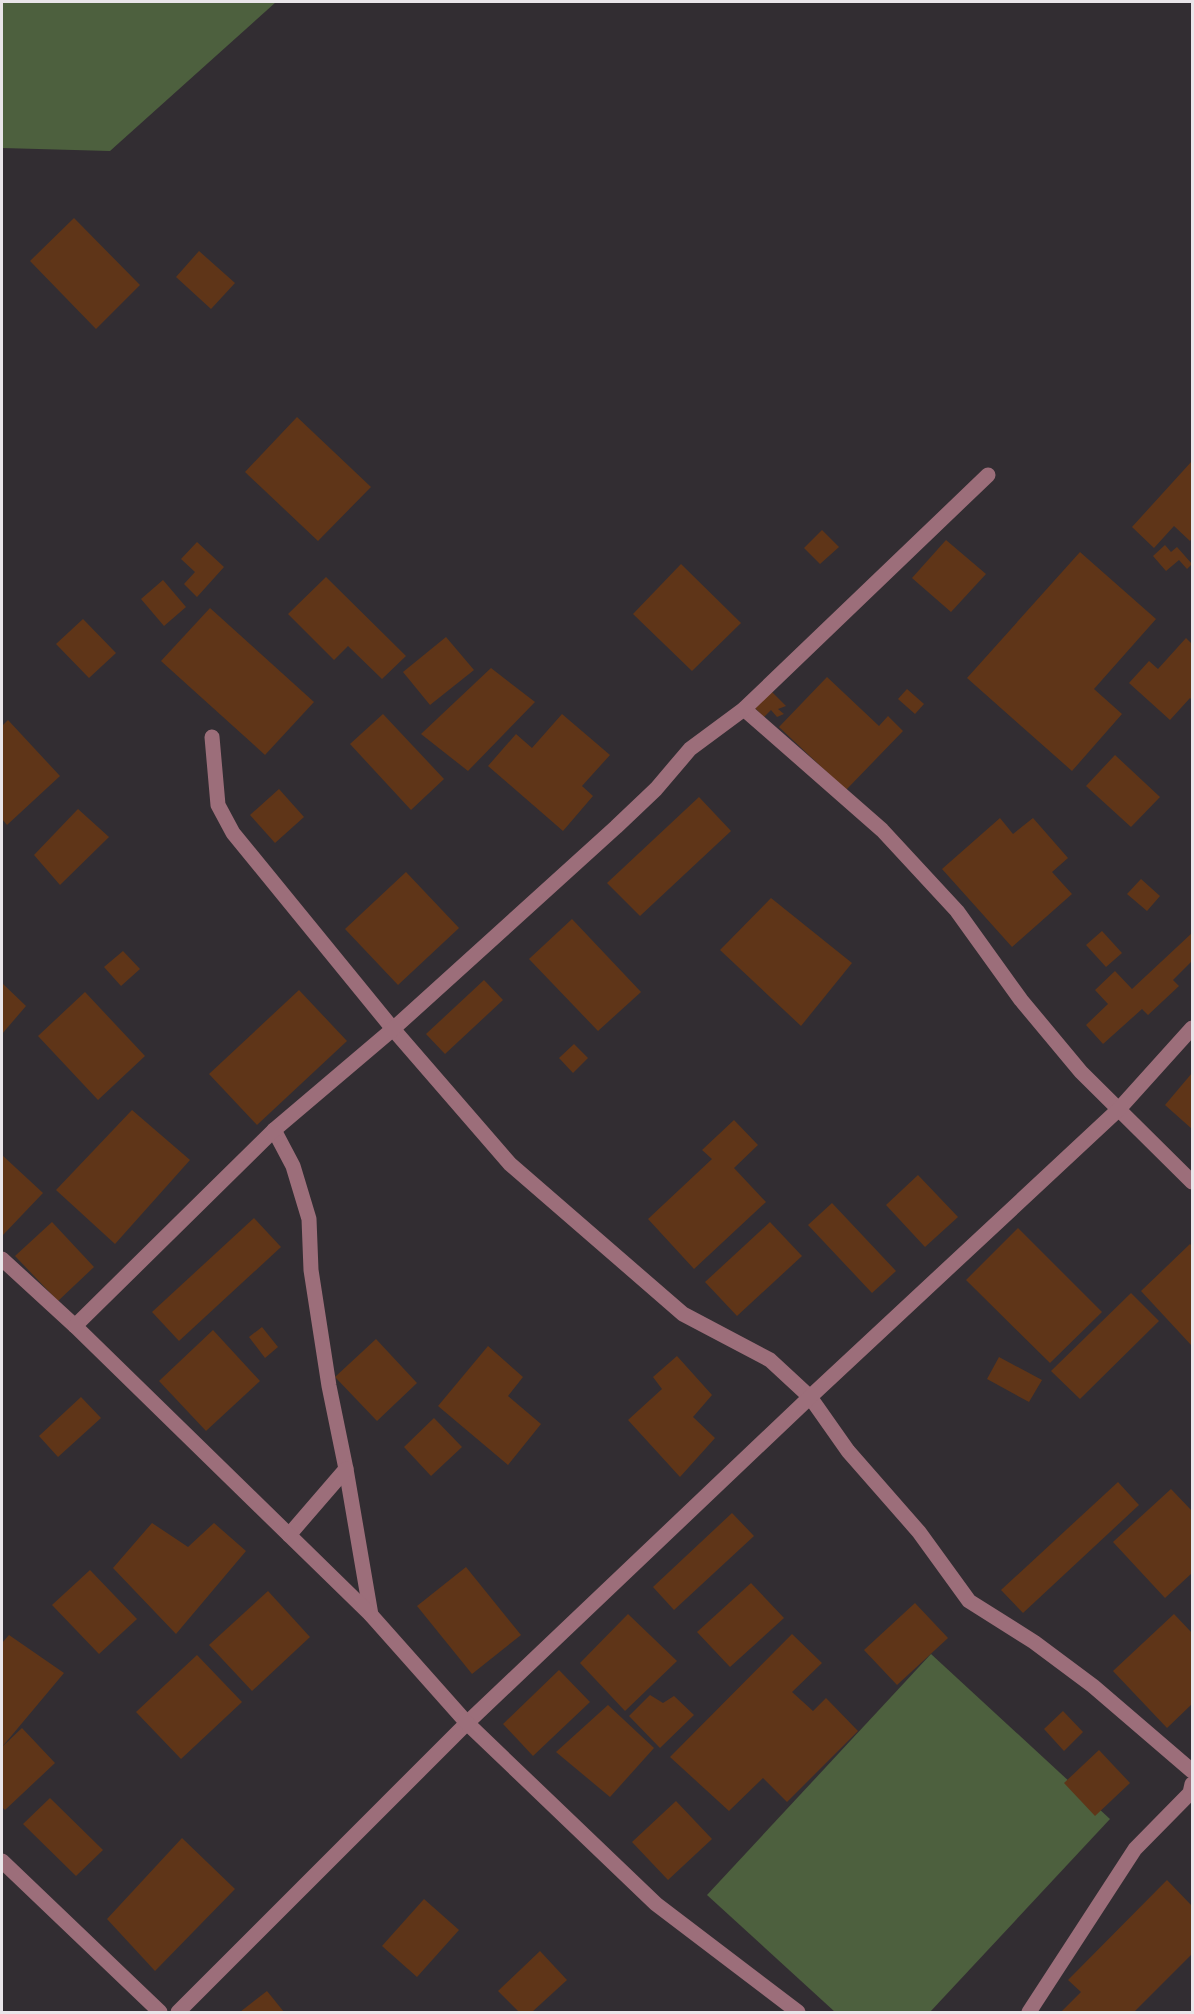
<svg xmlns="http://www.w3.org/2000/svg" width="1194" height="2014" font-family="Inter,sans-serif">
<style>
.green{fill:#4d603e}
.building{fill:#5f3518}
.lines{fill:none;stroke-linecap:round;stroke-linejoin:round}
.minor{stroke:#9c6e7a;stroke-width:15}
</style>
<rect width="100%" height="100%" fill="#322d32"/>
<g class="green">
<polygon points="2,2 276,2 110,151 2,148"/>
<polygon points="931,1654 1110,1819 930,2012 835,2012 707,1895"/>
</g>
<g class="building">
<polygon points="74,218 140,285 96,329 30,261"/>
<polygon points="199,251 235,283 211,309 176,277"/>
<polygon points="297,417 371,487 318,541 245,472"/>
<polygon points="1192,461 1192,538 1190,541 1174,526 1154,548 1132,527"/>
<polygon points="822,530 839,547 820,564 804,548"/>
<polygon points="946,540 986,574 951,612 912,578"/>
<polygon points="197,542 224,567 197,597 184,584 195,572 181,559"/>
<polygon points="1165,545 1171,552 1177,547 1192,564 1187,569 1179,560 1166,571 1153,556"/>
<polygon points="1080,552 1156,619 1094,689 1122,714 1072,771 967,678"/>
<polygon points="681,564 741,623 692,671 633,614"/>
<polygon points="326,577 406,656 382,679 348,646 334,660 288,614"/>
<polygon points="163,580 186,607 164,626 141,599"/>
<polygon points="210,608 314,702 265,755 161,661"/>
<polygon points="83,619 116,653 89,678 56,644"/>
<polygon points="446,637 474,670 430,705 403,672"/>
<polygon points="1186,638 1192,644 1192,700 1190,698 1170,720 1129,683 1149,661 1158,669"/>
<polygon points="491,668 535,702 468,771 421,734"/>
<polygon points="827,677 879,726 888,716 903,731 846,790 779,727"/>
<polygon points="907,689 924,704 915,714 898,699"/>
<polygon points="770,690 786,706 778,709 784,714 777,717 771,710 764,717 753,706"/>
<polygon points="383,714 444,779 411,810 350,744"/>
<polygon points="562,714 610,755 582,786 593,796 563,831 488,766 516,734 532,748"/>
<polygon points="8,720 60,776 7,825 2,819 2,726"/>
<polygon points="1115,755 1160,797 1131,827 1086,786"/>
<polygon points="279,789 304,817 275,843 250,815"/>
<polygon points="699,797 731,831 640,916 607,883"/>
<polygon points="78,809 109,837 60,885 34,855"/>
<polygon points="1000,818 1013,834 1033,818 1068,858 1052,872 1072,894 1012,947 942,869"/>
<polygon points="406,872 459,928 398,985 345,929"/>
<polygon points="1141,879 1160,896 1147,911 1127,894"/>
<polygon points="771,898 852,963 801,1026 720,950"/>
<polygon points="572,919 641,992 598,1031 529,959"/>
<polygon points="1102,931 1122,953 1106,967 1086,945"/>
<polygon points="1192,933 1192,961 1173,980 1179,986 1148,1015 1142,1009 1103,1044 1086,1025 1108,1004 1095,990 1115,971 1132,989"/>
<polygon points="123,951 140,969 121,986 104,967"/>
<polygon points="484,980 503,1000 445,1054 426,1034"/>
<polygon points="2,983 26,1006 2,1034"/>
<polygon points="299,990 347,1041 257,1125 209,1074"/>
<polygon points="85,992 145,1056 98,1100 38,1036"/>
<polygon points="574,1044 588,1058 573,1073 559,1058"/>
<polygon points="1192,1073 1192,1129 1165,1105"/>
<polygon points="132,1110 190,1160 115,1244 56,1190"/>
<polygon points="734,1120 758,1145 734,1168 766,1202 694,1269 648,1219 712,1159 702,1150"/>
<polygon points="2,1155 43,1193 2,1236"/>
<polygon points="918,1175 958,1217 925,1247 886,1205"/>
<polygon points="832,1203 896,1271 872,1293 808,1225"/>
<polygon points="254,1218 281,1247 179,1341 152,1312"/>
<polygon points="52,1222 94,1267 58,1301 15,1256"/>
<polygon points="770,1222 802,1256 737,1316 705,1282"/>
<polygon points="1018,1228 1102,1312 1050,1363 966,1280"/>
<polygon points="1190,1244 1192,1246 1192,1346 1141,1291"/>
<polygon points="1131,1293 1159,1321 1080,1399 1051,1371"/>
<polygon points="262,1327 278,1347 265,1358 249,1337"/>
<polygon points="213,1330 260,1381 206,1431 159,1381"/>
<polygon points="376,1339 417,1383 377,1421 335,1377"/>
<polygon points="488,1346 523,1377 508,1396 541,1424 508,1465 438,1406"/>
<polygon points="677,1356 712,1395 693,1417 715,1438 680,1477 628,1420 662,1389 653,1377"/>
<polygon points="999,1357 1042,1380 1029,1402 987,1379"/>
<polygon points="81,1397 101,1418 58,1457 39,1436"/>
<polygon points="434,1418 462,1447 431,1476 404,1447"/>
<polygon points="1118,1482 1139,1505 1023,1613 1001,1590"/>
<polygon points="1171,1489 1192,1511 1192,1573 1165,1598 1113,1542"/>
<polygon points="732,1513 754,1536 674,1610 653,1587"/>
<polygon points="152,1523 188,1547 214,1523 246,1551 176,1634 113,1568"/>
<polygon points="466,1567 521,1635 472,1674 417,1606"/>
<polygon points="90,1570 137,1619 99,1654 52,1605"/>
<polygon points="751,1583 784,1618 730,1667 697,1632"/>
<polygon points="268,1591 310,1637 252,1691 209,1645"/>
<polygon points="915,1603 948,1638 897,1685 864,1650"/>
<polygon points="628,1614 677,1661 625,1711 580,1663"/>
<polygon points="1174,1614 1192,1633 1192,1704 1167,1728 1113,1671"/>
<polygon points="792,1634 822,1663 792,1692 813,1711 826,1698 858,1731 787,1802 763,1778 729,1811 670,1757"/>
<polygon points="9,1635 64,1673 2,1747 22,1728 55,1763 5,1810 2,1807 2,1643"/>
<polygon points="197,1655 242,1702 181,1759 136,1712"/>
<polygon points="559,1670 590,1702 533,1756 503,1724"/>
<polygon points="650,1695 663,1703 674,1696 694,1715 660,1748 629,1716"/>
<polygon points="608,1705 654,1748 610,1797 556,1752"/>
<polygon points="1063,1711 1083,1732 1064,1751 1044,1729"/>
<polygon points="1099,1750 1130,1783 1095,1816 1064,1783"/>
<polygon points="50,1798 103,1850 76,1876 23,1824"/>
<polygon points="676,1801 712,1839 668,1880 632,1842"/>
<polygon points="182,1838 235,1889 155,1971 107,1919"/>
<polygon points="1167,1880 1192,1906 1192,1954 1134,2012 1061,2012 1081,1992 1068,1980"/>
<polygon points="424,1899 459,1930 417,1977 382,1946"/>
<polygon points="540,1951 567,1980 532,2012 519,2012 498,1991"/>
<polygon points="267,1991 284,2012 240,2012"/>
</g>
<g class="lines">
<g class="minor">
<polyline points="744,709 882,830 957,911 1021,1000 1081,1072 1192,1182"/>
<polyline points="212,737 218,805 233,833 393,1029 510,1164 683,1314 770,1360 810,1397 848,1451 919,1532 969,1601 1034,1642 1093,1686 1192,1771"/>
<polyline points="274,1130 293,1166 309,1219 311,1270 329,1386 346,1469 371,1615"/>
<polyline points="2,1259 75,1326"/>
<polyline points="289,1535 346,1469"/>
<polyline points="2,1861 160,2012"/>
<polyline points="178,2012 467,1723 810,1397 1119,1109 1192,1028"/>
<polyline points="798,2012 656,1904 467,1723 371,1615 75,1326 274,1130 393,1029 616,827 656,789 690,749 744,709 988,475"/>
<polyline points="1029,2012 1135,1849 1190,1793 1192,1784"/>
</g>
</g>
<rect width="1194" height="2014" fill="none" stroke="#e9e5e9" stroke-width="6"/>
</svg>
